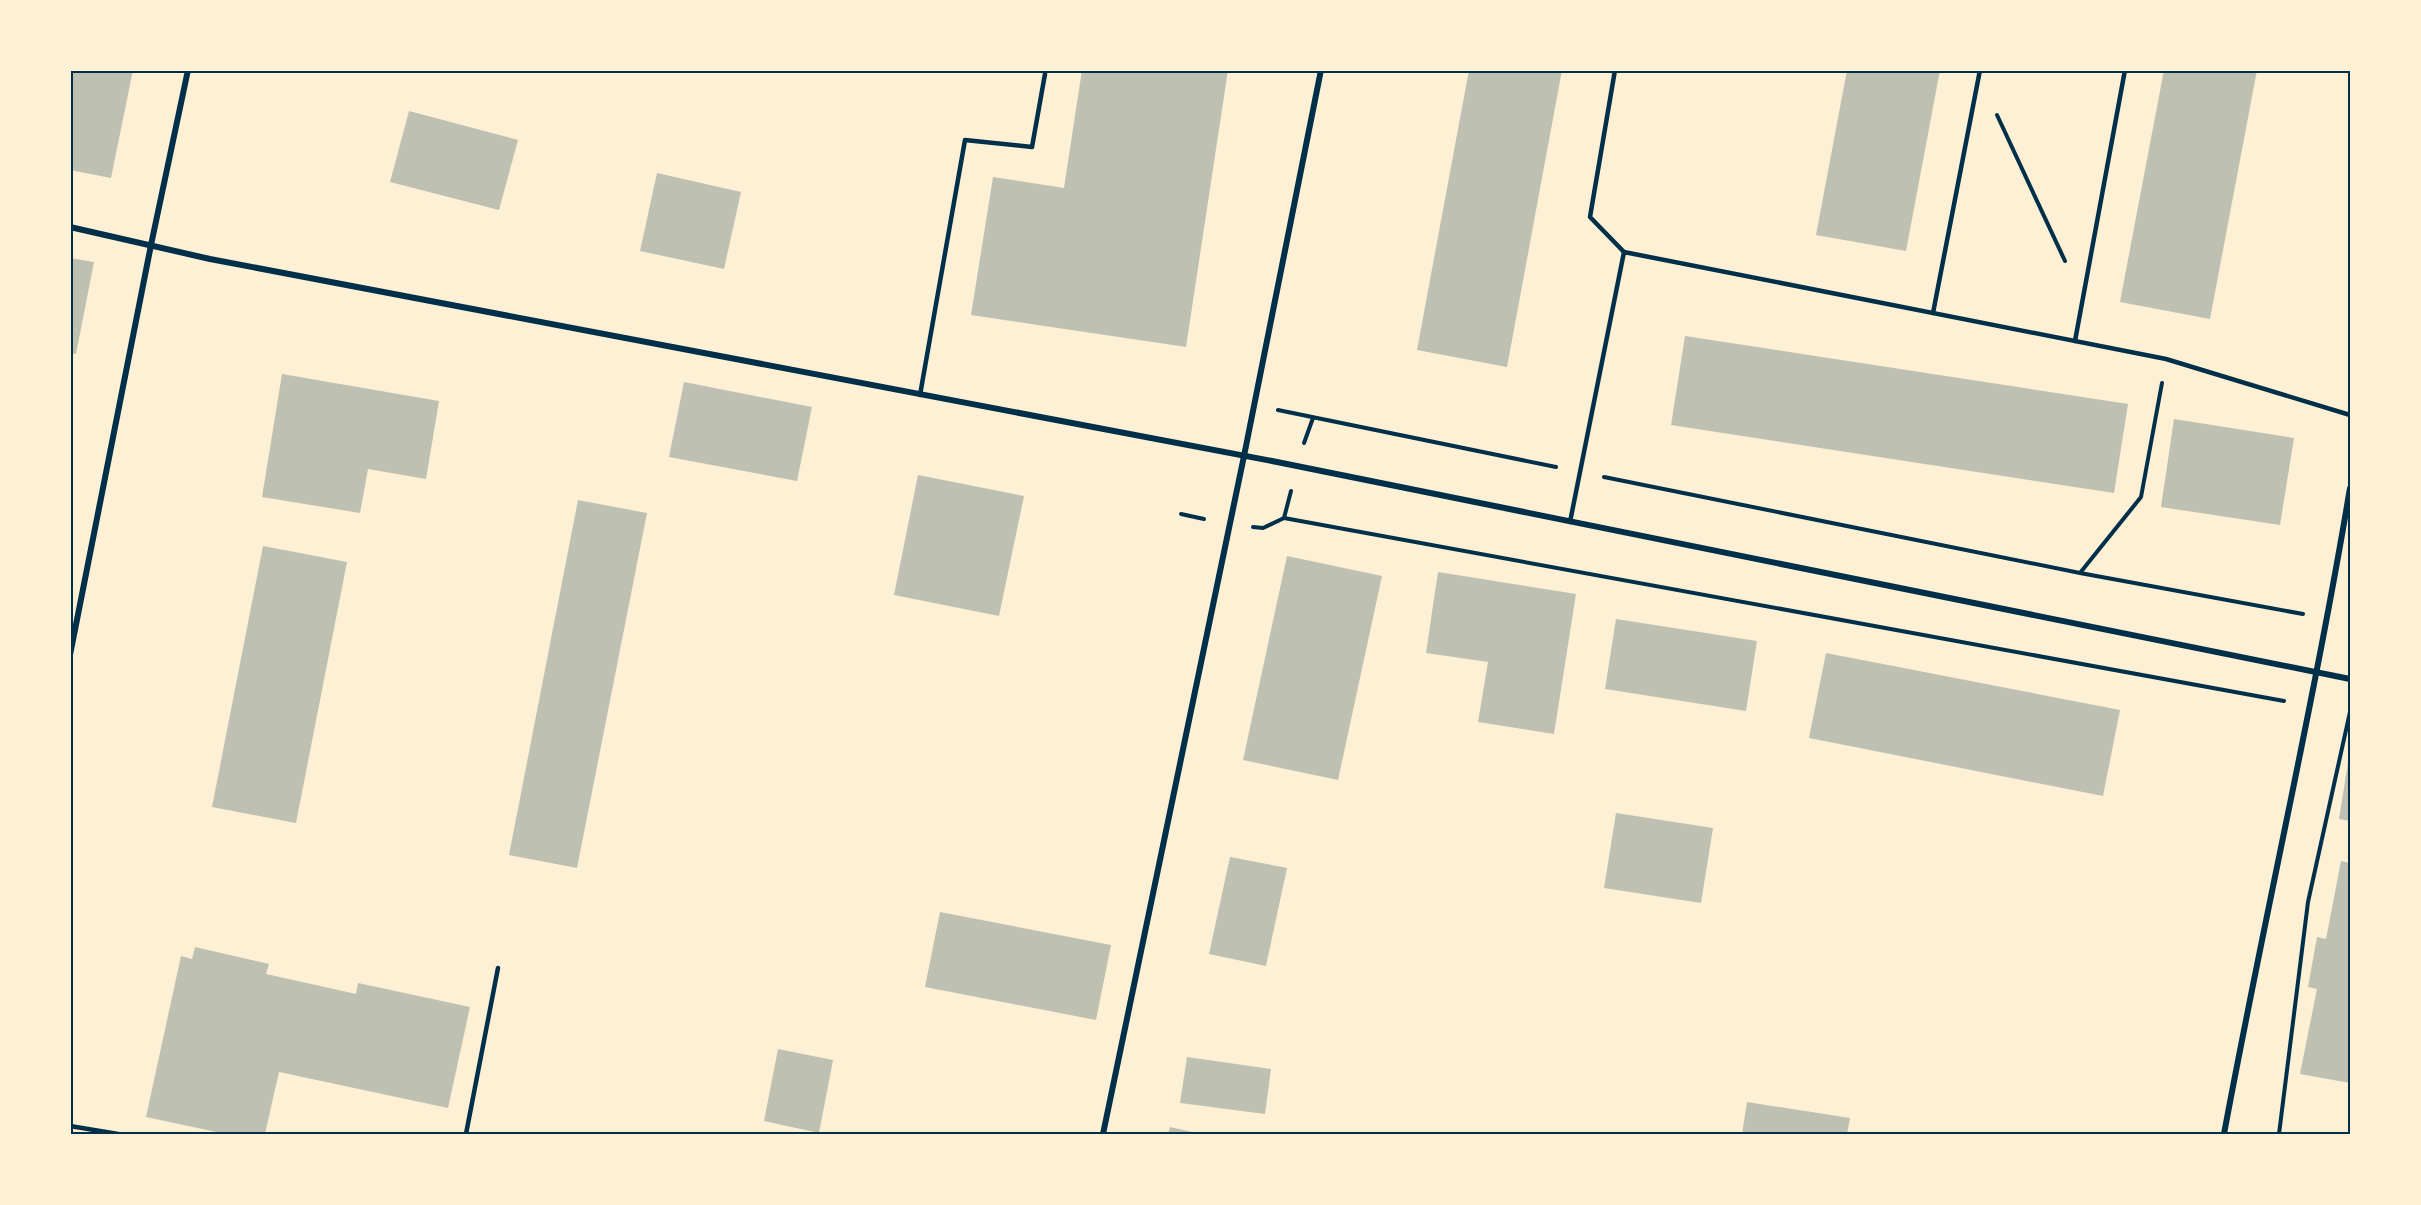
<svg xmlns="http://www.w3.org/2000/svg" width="2421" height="1205" font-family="Arial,sans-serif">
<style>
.building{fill:#bec0b2}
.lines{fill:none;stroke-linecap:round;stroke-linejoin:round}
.path{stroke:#003049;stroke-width:4}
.service{stroke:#003049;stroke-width:4.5}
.minor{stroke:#003049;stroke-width:6}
.neatline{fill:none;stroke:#003049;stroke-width:2}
</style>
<rect width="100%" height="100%" fill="#fdf0d5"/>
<g class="building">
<polygon points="70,70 133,70 111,178 70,170"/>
<polygon points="1082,70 1228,70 1186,347 971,315 993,177 1064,188"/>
<polygon points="1469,70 1562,70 1507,367 1417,350"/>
<polygon points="1847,70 1940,70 1906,251 1816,235"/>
<polygon points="2164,70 2257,70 2210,319 2120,302"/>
<polygon points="409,111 518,140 499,210 390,182"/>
<polygon points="657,173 741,192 724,269 640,251"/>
<polygon points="70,258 94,262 76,354 70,353"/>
<polygon points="1685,336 2128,404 2114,493 1671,425"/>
<polygon points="282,374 439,401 426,479 368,469 360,513 262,497"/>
<polygon points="684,382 812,407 797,481 669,457"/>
<polygon points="2174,419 2294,438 2280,525 2161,507"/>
<polygon points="918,475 1024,496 999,616 894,595"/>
<polygon points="578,500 647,513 577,868 509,855"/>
<polygon points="263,546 347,562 296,823 212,807"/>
<polygon points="1287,556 1382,576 1338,780 1243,760"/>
<polygon points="1438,572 1576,594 1554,734 1478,722 1488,662 1426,653"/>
<polygon points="1616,619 1757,641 1746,711 1605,689"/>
<polygon points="1826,653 2120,710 2103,796 1809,738"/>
<polygon points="2348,763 2350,763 2350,821 2339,819"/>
<polygon points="1616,813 1713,828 1701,903 1604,888"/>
<polygon points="1230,857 1287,868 1266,966 1209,954"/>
<polygon points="2341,861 2350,863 2350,1083 2300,1074 2317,989 2308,987 2317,937 2326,939"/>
<polygon points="940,912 1111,945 1096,1020 925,987"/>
<polygon points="195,947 269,964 266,974 356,994 358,983 470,1007 448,1108 279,1072 265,1134 226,1134 146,1117 181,956 192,959"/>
<polygon points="778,1049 833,1060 819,1133 764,1121"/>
<polygon points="1187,1057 1271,1069 1265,1114 1180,1103"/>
<polygon points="1747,1102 1850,1118 1847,1134 1742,1134"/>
<polygon points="1170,1127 1201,1134 1168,1134"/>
</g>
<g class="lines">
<g class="path">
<polyline points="1997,115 2065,261"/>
<polyline points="1278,410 1556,467"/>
<polyline points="1304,443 1313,418"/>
<polyline points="1604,477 2080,573 2303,614"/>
<polyline points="1181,514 1204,519"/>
<polyline points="1284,518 2284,701"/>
<polyline points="1253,527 1263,528 1284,518 1291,491"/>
<polyline points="2080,573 2141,497 2162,383"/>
<polyline points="2279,1134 2308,902 2350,712"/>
</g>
<g class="service">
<polyline points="1615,70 1590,217 1624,252"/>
<polyline points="1933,313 1980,70"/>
<polyline points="2075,341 2125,70"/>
<polyline points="920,395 965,140 1032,147 1045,74"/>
<polyline points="1570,522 1624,252 2166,359 2350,415"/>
<polyline points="70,1126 118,1134"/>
<polyline points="466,1134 498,968"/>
</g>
<g class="minor">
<polyline points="70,227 210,259 1277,462 2350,679"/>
<polyline points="70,655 151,245 188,70"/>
<polyline points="1103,1134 1244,456 1321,70"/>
<path d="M2224,1134C2264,918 2314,704 2350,488"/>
</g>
</g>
<rect width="2421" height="1205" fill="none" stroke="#fdf0d5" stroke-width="144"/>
<rect x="72" y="72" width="2277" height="1061" class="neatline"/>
</svg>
